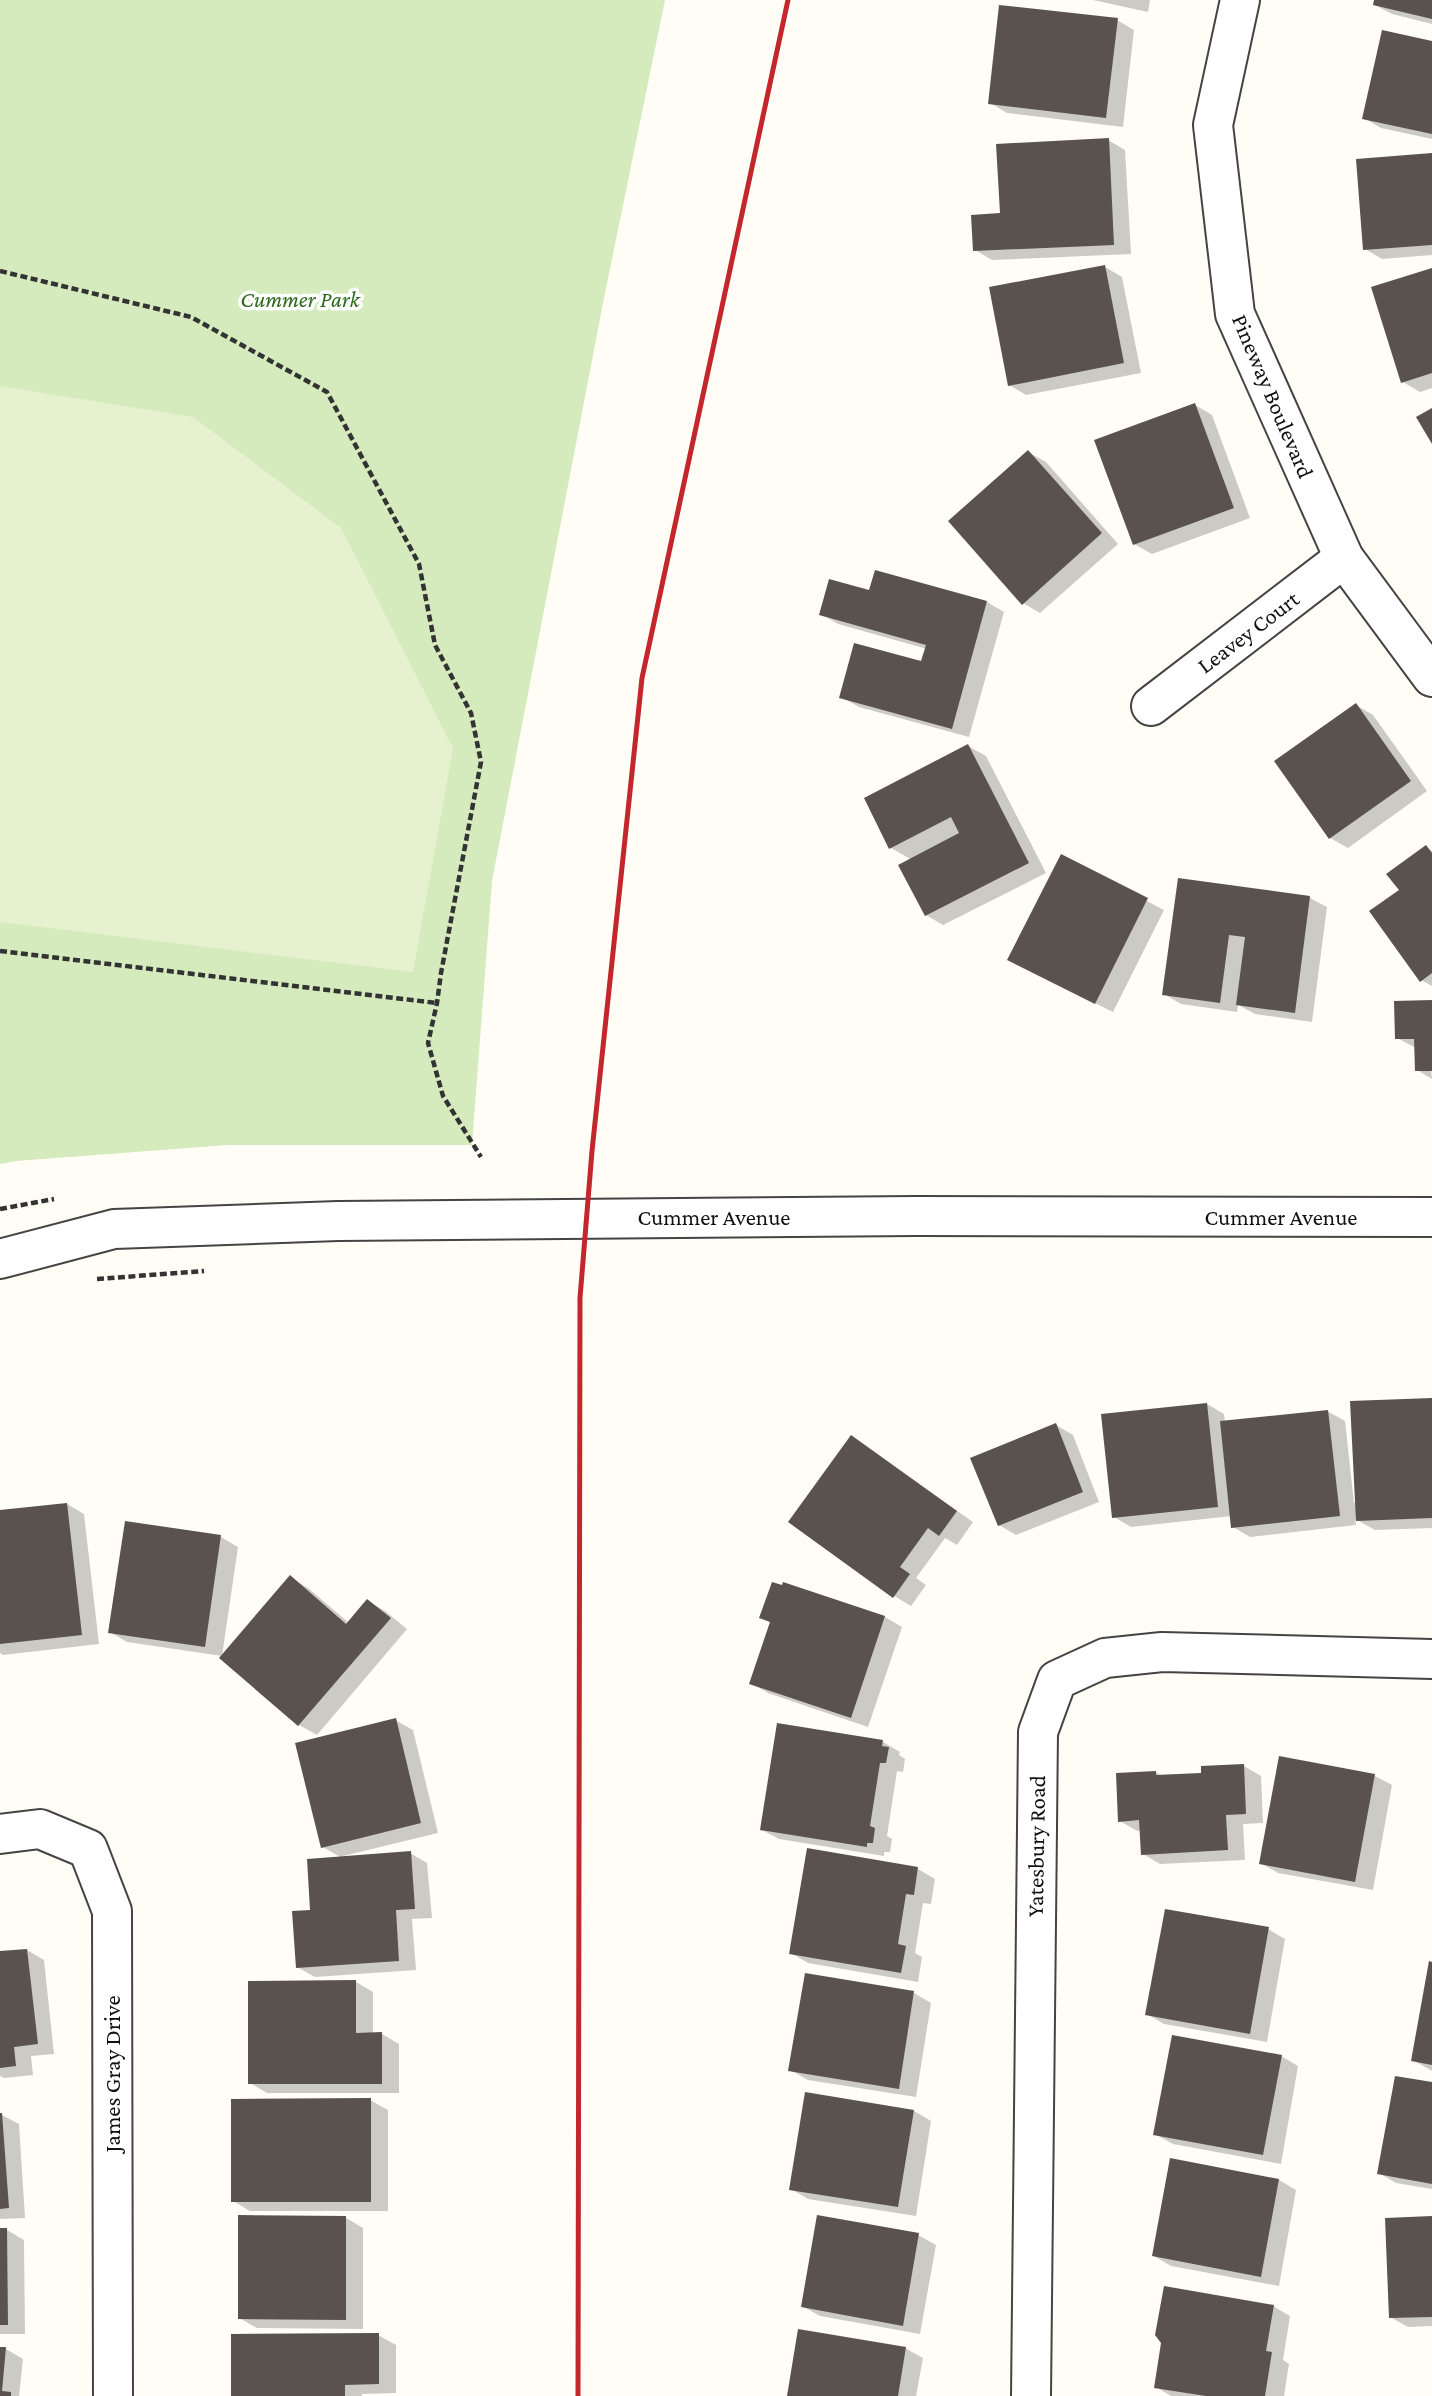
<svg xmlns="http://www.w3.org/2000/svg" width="1432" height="2396" font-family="'Crimson Pro',serif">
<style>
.green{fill:#d5ebbd}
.pitch{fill:#e6f2cf}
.shadow{fill:#0003}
.building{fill:#5a524d}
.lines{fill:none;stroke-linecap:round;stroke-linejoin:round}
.minor-casing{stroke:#444;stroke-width:42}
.tertiary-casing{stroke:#444;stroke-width:42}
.path{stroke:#333;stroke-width:4.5;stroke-dasharray:7 3.5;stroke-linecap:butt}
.minor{stroke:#fff;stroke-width:38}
.tertiary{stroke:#fff;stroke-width:38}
.rail{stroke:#c4262e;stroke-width:5}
.labels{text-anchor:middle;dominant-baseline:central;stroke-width:7;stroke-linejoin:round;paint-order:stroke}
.park-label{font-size:23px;font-style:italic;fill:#2f6b1f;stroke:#fff}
.street-label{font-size:23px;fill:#111;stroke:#fff}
</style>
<rect width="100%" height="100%" fill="#fffdf5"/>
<polygon class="green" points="0,0 665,0 604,298 492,881 472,1145 228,1145 16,1161 0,1164"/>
<polygon class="pitch" points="0,386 193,417 341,528 453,748 413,972 0,922"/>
<g class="shadow">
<polygon points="1093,0 1150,0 1148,12"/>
<polygon points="1376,0 1432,0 1432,24 1392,14 1375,5"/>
<polygon points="1117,20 1134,30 1123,127 1007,113 990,103"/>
<polygon points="1432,43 1432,139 1381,128 1364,118"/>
<polygon points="1108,140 1125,150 1131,254 992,260 975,250 1001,215"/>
<polygon points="1432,155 1432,255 1382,259 1365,249"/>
<polygon points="1105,267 1122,277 1141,373 1026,395 1009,385"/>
<polygon points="1432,270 1432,388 1420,392 1403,382"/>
<polygon points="1195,405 1212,415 1250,518 1152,554 1134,544"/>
<polygon points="1028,452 1046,462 1118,544 1040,613 1023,603"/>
<polygon points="876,572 987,602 1004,612 969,737 859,707 841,697 923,663 927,649 838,624 821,614 870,592"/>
<polygon points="1356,705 1373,715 1427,791 1348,848 1330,838"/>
<polygon points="968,746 986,756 1046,873 943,925 926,915 912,860 891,848"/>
<polygon points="1426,847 1432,851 1432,986 1421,980 1401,890"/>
<polygon points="1061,856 1164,910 1113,1012 1026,969"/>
<polygon points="1179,880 1310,898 1327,907 1312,1022 1255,1014 1238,1005 1237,1012 1181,1004 1164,994"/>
<polygon points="1432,1002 1431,1069 1432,1079 1417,1070 1416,1048 1397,1038"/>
<polygon points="1432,1400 1432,1528 1375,1530 1355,1519 1356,1525 1250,1537 1233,1527 1232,1516 1131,1527 1114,1517 1207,1404 1224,1414 1225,1422 1327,1411 1345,1421 1354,1503 1357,1503"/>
<polygon points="1056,1425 1073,1435 1099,1502 1016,1535 999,1525"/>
<polygon points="852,1437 973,1522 957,1545 945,1538 916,1578 926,1585 911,1606 894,1596"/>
<polygon points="67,1504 84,1514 99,1644 3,1655 0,1653 0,1512"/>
<polygon points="126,1523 221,1537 238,1547 222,1656 127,1642 110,1632"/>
<polygon points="291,1578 308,1588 349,1623 368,1601 385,1611 407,1629 317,1735 299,1725 222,1658"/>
<polygon points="784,1584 885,1617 902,1627 868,1727 768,1693 751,1683 771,1623 762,1617"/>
<polygon points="395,1720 413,1730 438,1833 343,1856 343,1858 410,1853 427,1863 432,1918 412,1919 416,1970 315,1977 297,1967 312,1912 342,1858 323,1847"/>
<polygon points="779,1725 883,1742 900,1752 899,1755 905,1759 903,1772 897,1771 887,1836 892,1839 890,1852 884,1852 884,1856 779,1839 762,1830"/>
<polygon points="1281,1758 1375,1776 1392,1785 1373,1890 1278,1873 1261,1863"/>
<polygon points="1244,1766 1261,1776 1263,1823 1243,1824 1245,1860 1160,1864 1143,1854 1142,1830 1137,1831 1120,1821 1118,1775 1156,1772 1163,1777 1203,1774"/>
<polygon points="808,1850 918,1869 935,1879 931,1904 923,1903 915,1953 922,1957 918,1982 808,1963 791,1953"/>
<polygon points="1268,1929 1285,1939 1267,2042 1164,2024 1147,2014"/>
<polygon points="27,1950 44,1960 54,2054 31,2056 33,2075 4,2078 0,2076 0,1953"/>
<polygon points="1432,1964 1432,2071 1413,2060"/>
<polygon points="356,1982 373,1992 373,2034 382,2034 399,2044 399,2093 267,2093 250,2083"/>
<polygon points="914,1993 931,2003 916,2097 808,2080 790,2070"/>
<polygon points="1281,2056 1298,2066 1281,2164 1173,2144 1155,2134"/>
<polygon points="1432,2084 1432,2189 1396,2183 1379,2173"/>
<polygon points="370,2100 388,2110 388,2211 250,2211 233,2201"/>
<polygon points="914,2111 931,2121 916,2216 808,2199 791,2189"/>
<polygon points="0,2114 19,2124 25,2218 0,2219"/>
<polygon points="1172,2160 1279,2180 1296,2190 1279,2286 1171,2266 1154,2256"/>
<polygon points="346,2218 363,2228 363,2329 257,2328 239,2318"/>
<polygon points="1432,2218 1432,2326 1408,2327 1390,2317"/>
<polygon points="0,2230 7,2230 24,2240 25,2334 0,2334"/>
<polygon points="918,2235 936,2245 920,2334 820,2316 802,2306"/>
<polygon points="1273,2306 1290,2316 1283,2360 1289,2364 1284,2396 1171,2396 1156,2387"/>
<polygon points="378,2335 396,2345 396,2393 362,2394 362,2396 233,2396"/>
<polygon points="905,2348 923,2358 916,2396 789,2396"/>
<polygon points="0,2349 6,2349 23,2359 19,2396 0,2396"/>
</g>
<g class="building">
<polygon points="1374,0 1432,0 1432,19 1373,5"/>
<polygon points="999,5 1118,18 1106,118 988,104"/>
<polygon points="1382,30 1432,41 1432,134 1362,119"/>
<polygon points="1109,138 1114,245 973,251 971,215 1000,213 996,144"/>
<polygon points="1432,153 1432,245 1363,250 1356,159"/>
<polygon points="1105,265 1124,363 1008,386 989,287"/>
<polygon points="1432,268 1432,373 1401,383 1371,287"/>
<polygon points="1195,403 1234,508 1133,545 1094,440"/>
<polygon points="1432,408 1432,444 1416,417"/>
<polygon points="1028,450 1102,533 1022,605 948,521"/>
<polygon points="875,570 987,601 952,729 839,698 854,643 921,661 926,645 819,615 829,579 869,590"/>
<polygon points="1356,703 1411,781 1329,839 1274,761"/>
<polygon points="968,744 1029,863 925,916 898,865 959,833 951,817 889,849 864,798"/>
<polygon points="1426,845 1432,853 1432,973 1420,982 1369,911 1399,890 1386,874"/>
<polygon points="1061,854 1148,898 1095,1004 1007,960"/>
<polygon points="1178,878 1310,896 1295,1013 1236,1005 1245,937 1229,935 1220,1003 1162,995"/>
<polygon points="1432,1000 1432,1071 1415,1071 1414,1039 1395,1039 1394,1001"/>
<polygon points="1432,1398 1432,1518 1356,1521 1350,1401"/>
<polygon points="1207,1403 1218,1507 1112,1518 1101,1414"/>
<polygon points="1328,1410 1340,1516 1231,1528 1220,1421"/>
<polygon points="1056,1423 1083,1492 998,1526 970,1458"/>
<polygon points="851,1435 957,1511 939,1536 928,1528 900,1567 910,1574 893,1598 788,1522"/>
<polygon points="67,1503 82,1635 0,1644 0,1510"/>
<polygon points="125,1521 221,1535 205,1647 108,1633"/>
<polygon points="290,1575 346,1624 367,1599 391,1618 298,1726 219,1658"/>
<polygon points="772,1582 782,1585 783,1582 885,1616 851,1718 749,1684 770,1622 759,1618"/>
<polygon points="396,1718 421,1823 321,1848 295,1743"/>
<polygon points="777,1723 883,1740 882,1746 889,1747 886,1763 880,1763 870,1826 875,1828 873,1843 867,1843 867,1847 760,1830"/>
<polygon points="1279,1756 1375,1774 1355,1882 1259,1864"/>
<polygon points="1244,1764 1246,1814 1226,1815 1228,1850 1141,1855 1139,1820 1118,1822 1116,1773 1156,1771 1156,1775 1201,1773 1201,1766"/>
<polygon points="807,1848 918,1867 914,1895 906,1894 898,1944 906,1946 901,1973 789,1954"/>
<polygon points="411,1851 415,1909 396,1910 399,1961 296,1968 292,1911 310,1910 307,1859"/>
<polygon points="1165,1909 1269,1927 1250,2034 1145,2015"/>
<polygon points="27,1949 38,2044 14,2047 16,2066 0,2068 0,1951"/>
<polygon points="1429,1961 1432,1962 1432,2065 1411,2061"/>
<polygon points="805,1973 914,1991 899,2089 788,2071"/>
<polygon points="356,1980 356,2033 382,2032 382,2084 248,2084 248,1981"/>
<polygon points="1172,2035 1282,2055 1263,2155 1153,2135"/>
<polygon points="1395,2076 1432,2082 1432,2184 1377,2174"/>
<polygon points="805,2092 914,2110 898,2207 789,2190"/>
<polygon points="371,2098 371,2202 231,2202 231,2099"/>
<polygon points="0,2113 2,2113 9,2208 0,2209"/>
<polygon points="1170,2158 1279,2179 1261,2277 1152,2256"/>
<polygon points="238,2215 346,2216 346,2320 238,2319"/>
<polygon points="817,2215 919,2233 903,2326 801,2307"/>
<polygon points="1432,2216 1432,2317 1389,2318 1385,2218"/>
<polygon points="0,2228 7,2228 8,2325 0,2325"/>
<polygon points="1164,2286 1274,2305 1266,2351 1272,2352 1265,2396 1206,2396 1154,2388 1161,2343 1155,2335"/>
<polygon points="798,2329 906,2347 898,2396 787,2396"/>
<polygon points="379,2333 379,2384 345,2385 345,2396 231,2396 231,2334"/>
<polygon points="0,2347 6,2347 2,2391 11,2392 11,2396 0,2396"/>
</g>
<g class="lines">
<defs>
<g id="minor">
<polyline points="1240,0 1213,125 1235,314 1344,558 1432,677"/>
<polyline points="1151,706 1344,558"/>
<polyline points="0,1834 40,1829 88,1849 112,1911 113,2396"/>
<polyline points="1031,2396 1038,1732 1057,1680 1105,1658 1162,1652 1432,1659"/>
</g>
<polyline id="tertiary" points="0,1259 114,1229 338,1221 916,1216 1432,1217"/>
</defs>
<use href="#minor" class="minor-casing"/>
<use href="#tertiary" class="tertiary-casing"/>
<g class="path">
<polyline points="0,271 191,317 327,392 419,564 435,645 471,713 481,762 441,973 437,1003 428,1043 443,1096 481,1157"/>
<polyline points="0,951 437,1003"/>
<polyline points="0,1209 54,1199"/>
<polyline points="97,1279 204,1271"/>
</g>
<use href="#minor" class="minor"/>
<use href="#tertiary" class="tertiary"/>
<polyline class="rail" points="578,2396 580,1298 592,1151 642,678 788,0"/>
</g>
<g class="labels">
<g class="park-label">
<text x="300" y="299">Cummer Park</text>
</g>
<g class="street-label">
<text transform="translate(1273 396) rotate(67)">Pineway Boulevard</text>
<text transform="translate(1248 632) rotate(-37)">Leavey Court</text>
<text x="714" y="1217">Cummer Avenue</text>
<text x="1281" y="1217">Cummer Avenue</text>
<text transform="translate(1036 1846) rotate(-89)">Yatesbury Road</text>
<text transform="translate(112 2074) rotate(-90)">James Gray Drive</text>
</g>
</g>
</svg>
